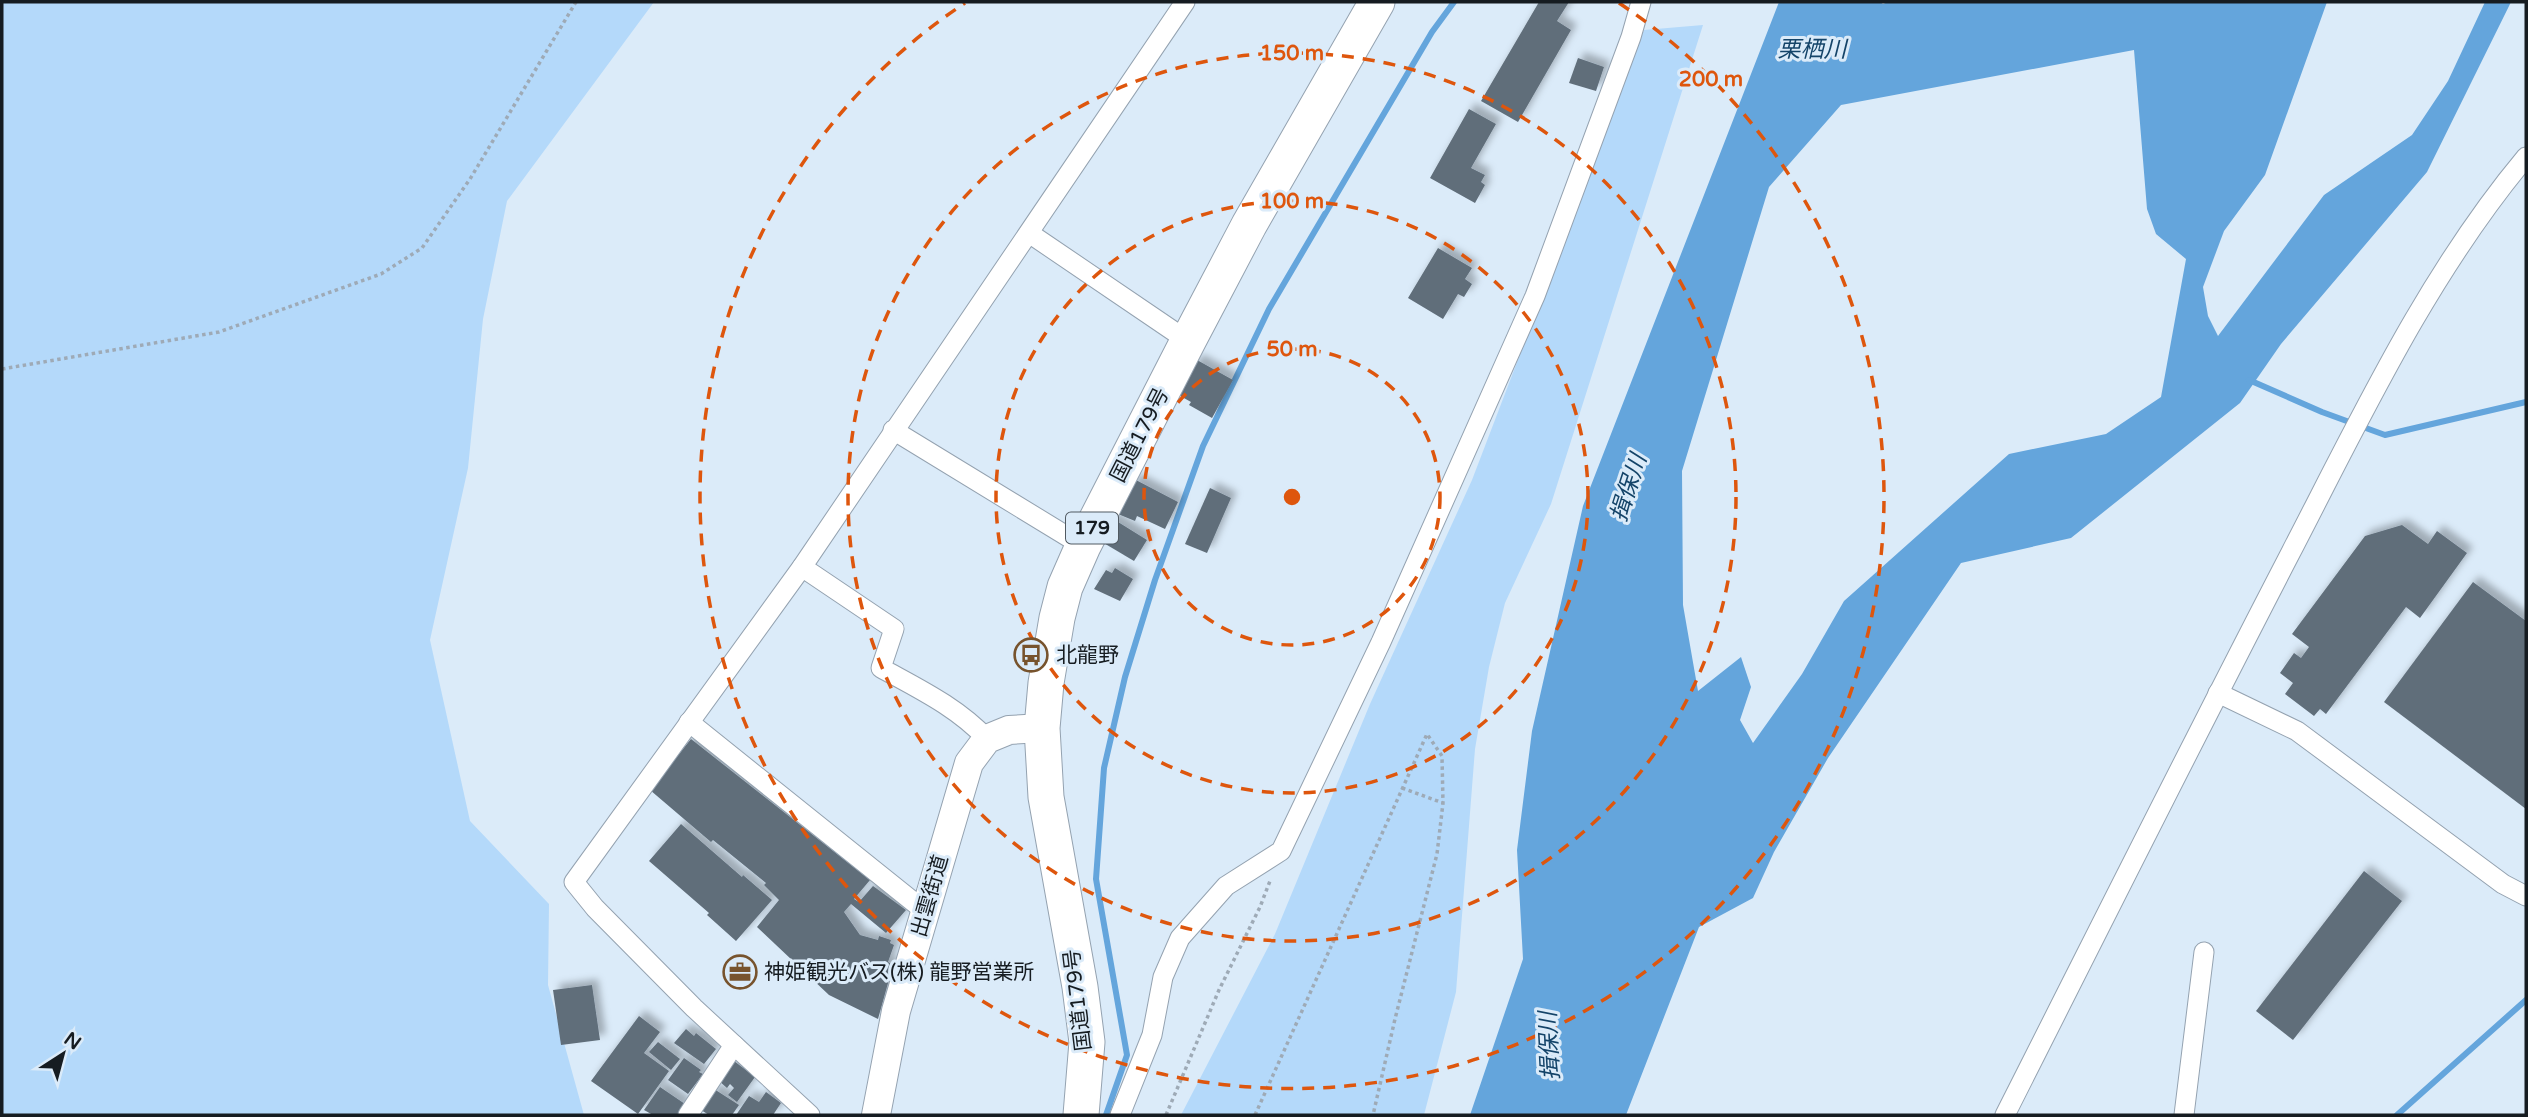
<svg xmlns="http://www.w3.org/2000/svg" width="2528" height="1117" font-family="'Varela Round','Noto Sans JP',sans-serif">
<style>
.green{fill:#b4d9fa}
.water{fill:#64a5dc;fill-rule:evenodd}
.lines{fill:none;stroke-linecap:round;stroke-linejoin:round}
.stream{stroke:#64a5dc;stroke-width:6}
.building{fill:#606e7a;filter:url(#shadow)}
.street-casing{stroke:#94a2b0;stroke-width:21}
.secondary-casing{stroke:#94a2b0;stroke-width:30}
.highway-casing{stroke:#94a2b0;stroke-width:37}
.path{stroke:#9eaab6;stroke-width:3.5;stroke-dasharray:3.5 3.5;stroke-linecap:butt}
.street{stroke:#fff;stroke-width:19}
.secondary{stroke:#fff;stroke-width:28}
.highway{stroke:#fff;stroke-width:35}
.ring{fill:none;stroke:#de560d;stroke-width:3.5;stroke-dasharray:12 9}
.labels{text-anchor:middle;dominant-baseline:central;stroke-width:6;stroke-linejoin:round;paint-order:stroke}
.shield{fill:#dbebf9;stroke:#515a62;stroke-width:2}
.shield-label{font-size:19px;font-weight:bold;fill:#161c21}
.street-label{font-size:21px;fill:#161c21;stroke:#dbebf9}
.poi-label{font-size:21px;fill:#161c21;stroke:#dbebf9;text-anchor:start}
.water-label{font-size:23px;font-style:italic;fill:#144469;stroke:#dbebf9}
.centre{fill:#de560d;stroke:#dbebf9;stroke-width:3.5}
.ring-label{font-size:21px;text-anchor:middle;font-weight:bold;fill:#de560d;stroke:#dbebf9;stroke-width:6;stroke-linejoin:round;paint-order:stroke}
</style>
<defs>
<filter id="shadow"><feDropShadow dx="6" dy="-6" stdDeviation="3.5" flood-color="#0004"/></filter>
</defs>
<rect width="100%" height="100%" fill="#dbebf9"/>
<g class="green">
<polygon points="2,2 654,2 507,201 483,319 468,468 430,640 470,821 549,904 548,985 584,1115 2,1115"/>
<polygon points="1703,25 1551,504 1505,603 1489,667 1475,749 1456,992 1424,1115 1181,1115 1275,934 1370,704 1472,480 1644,30"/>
</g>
<path class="water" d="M1779,2H1880L1883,4L1888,2H2327L2265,175L2224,231L2203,287L2208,316L2218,336L2324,195L2412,135L2448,81L2485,2H2511L2427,172L2281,344L2240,403L2071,538L1961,563L1828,758L1774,852L1753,898L1699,927L1626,1115H1470L1523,959L1517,850L1532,731L1583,506ZM2134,50L2147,209L2156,234L2186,259L2161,397L2106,434L2009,454L1844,601L1802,674L1753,743L1740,720L1751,687L1741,657L1698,691L1683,605L1682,471L1769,187L1841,105Z"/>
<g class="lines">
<g class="stream">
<polyline points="2249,380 2322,412 2385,435 2526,402"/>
<polyline points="1106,1115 1127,1055 1096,879 1104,768 1125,677 1155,580 1203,446 1269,309 1432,32 1454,2"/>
<polyline points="2397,1115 2526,1000"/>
</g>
</g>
<g class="building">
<polygon points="1539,2 1569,2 1557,21 1571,30 1518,122 1481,101"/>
<polygon points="1578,58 1604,67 1596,91 1569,83"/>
<polygon points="1469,109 1496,124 1471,168 1485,175 1481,182 1485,185 1475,203 1430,178"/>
<polygon points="1438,248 1472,268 1465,279 1472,284 1464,297 1458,294 1443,319 1408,298"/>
<polygon points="1197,360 1233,380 1212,418 1189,405 1191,402 1175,393"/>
<polygon points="1134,479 1178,502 1165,529 1137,516 1135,521 1118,514"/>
<polygon points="1210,488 1231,498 1207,553 1185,544"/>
<polygon points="1110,517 1147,540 1134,561 1097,539"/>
<polygon points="2402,525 2428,544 2437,531 2467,553 2420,618 2406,607 2326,714 2320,709 2314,716 2285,694 2293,683 2280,673 2294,653 2301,658 2309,647 2292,634 2365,536"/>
<polygon points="1115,568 1133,579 1120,601 1094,589 1106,570 1112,573"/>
<polygon points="2473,582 2526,621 2526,809 2384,702"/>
<polygon points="691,739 870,880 854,899 859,902 873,886 906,910 886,933 851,904 844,912 860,935 878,940 879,936 891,940 890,943 894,945 888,962 893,965 878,1019 829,995 757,927 779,900 764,885 766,883 713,840 711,842 650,790"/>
<polygon points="681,824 742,877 743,875 772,900 736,941 707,915 709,913 649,861"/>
<polygon points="2364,871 2402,901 2293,1040 2256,1011"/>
<polygon points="592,985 600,1040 561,1045 553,990"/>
<polygon points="639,1016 660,1032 644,1053 669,1071 638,1114 591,1081"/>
<polygon points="686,1029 694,1036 696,1033 716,1049 704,1064 674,1043"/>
<polygon points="658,1042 680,1059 671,1070 649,1052"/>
<polygon points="684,1058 701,1070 699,1072 703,1074 688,1094 668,1080"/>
<polygon points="734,1061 755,1077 737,1102 728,1095 734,1088 730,1084 727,1088 719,1081"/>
<polygon points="660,1087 685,1104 678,1115 653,1115 644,1110"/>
<polygon points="714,1089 739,1105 732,1115 709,1115 701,1110"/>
<polygon points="766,1092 781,1103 773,1115 736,1115 749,1096 759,1102"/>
</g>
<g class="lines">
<defs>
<g id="street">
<polyline points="1029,233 1188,341"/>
<polyline points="893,430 1083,546"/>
<path d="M802,567L894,629L881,668C919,689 957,707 987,739"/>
<polyline points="2218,693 2297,731 2503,884 2526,896"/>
<polyline points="689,722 926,912"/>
<polyline points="688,1115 734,1045"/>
<polyline points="810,1115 694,1008 595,908 574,882 802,567 1185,2"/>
<polyline points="1120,1115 1152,1035 1163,977 1180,938 1226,886 1281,851 1381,642 1535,296 1631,37 1641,2"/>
<path d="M2005,1115C2100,927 2194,739 2291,552C2361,417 2428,274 2526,157"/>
<polyline points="2184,1115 2204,952"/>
</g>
<polyline id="secondary" points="876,1115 896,1011 969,763 987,739 1009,730 1042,728"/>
<polyline id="highway" points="1081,1115 1087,1042 1080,987 1046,797 1042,728 1046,683 1057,618 1065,587 1083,546 1188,341 1249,225 1377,2"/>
</defs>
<use href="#street" class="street-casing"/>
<use href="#secondary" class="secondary-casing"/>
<use href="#highway" class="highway-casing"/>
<g class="path">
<polyline points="2,369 219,332 381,274 422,248 470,179 576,2"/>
<polyline points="1402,788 1443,803"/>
<polyline points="1166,1115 1219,990 1260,907 1270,881"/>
<polyline points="1255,1115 1427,734 1442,756 1443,803 1437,854 1395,1019 1373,1115"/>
</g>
<use href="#street" class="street"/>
<use href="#secondary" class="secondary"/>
<use href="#highway" class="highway"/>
</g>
<g class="ring">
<circle cx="1292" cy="497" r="148"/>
<circle cx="1292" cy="497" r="296"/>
<circle cx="1292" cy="497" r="444"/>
<path d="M1619 3A592 592 0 1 1 965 3"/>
</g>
<defs>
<symbol id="bus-ring" viewBox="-11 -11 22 22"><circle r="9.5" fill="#dbebf9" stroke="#77532d" stroke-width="1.5"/><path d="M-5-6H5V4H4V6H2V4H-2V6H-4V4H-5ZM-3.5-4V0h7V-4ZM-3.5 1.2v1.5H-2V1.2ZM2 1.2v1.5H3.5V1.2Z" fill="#77532d"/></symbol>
<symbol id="office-ring" viewBox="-11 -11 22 22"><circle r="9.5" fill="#dbebf9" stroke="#77532d" stroke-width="1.5"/><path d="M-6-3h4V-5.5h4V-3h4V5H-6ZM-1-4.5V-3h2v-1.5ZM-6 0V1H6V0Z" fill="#77532d"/></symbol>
</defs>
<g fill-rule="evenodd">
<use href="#bus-ring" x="1012" y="636" width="38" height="38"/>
<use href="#office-ring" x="721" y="953" width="38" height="38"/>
</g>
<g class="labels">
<rect class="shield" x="1066" y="512.5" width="52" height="31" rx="5"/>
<g class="shield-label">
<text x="1092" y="528">179</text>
</g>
<g class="street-label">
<text transform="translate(1140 435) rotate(-63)">国道179号</text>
<text transform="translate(930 896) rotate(-74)">出雲街道</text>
<text transform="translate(1078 1000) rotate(-97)">国道179号</text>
</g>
<g class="poi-label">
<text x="1056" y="655">北龍野</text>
<text x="764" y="972">神姫観光バス(株) 龍野営業所</text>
</g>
<g class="water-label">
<text x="1812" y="50">栗栖川</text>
<text transform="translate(1629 488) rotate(-72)">揖保川</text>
<text transform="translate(1550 1046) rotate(-93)">揖保川</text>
</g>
</g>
<circle cx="1292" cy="497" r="10" class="centre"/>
<g class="ring-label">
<text x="1292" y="60">150 m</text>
<text x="1711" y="86">200 m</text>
<text x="1292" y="208">100 m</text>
<text x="1292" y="356">50 m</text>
</g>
<rect width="2528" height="1117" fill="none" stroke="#161c21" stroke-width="7"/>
<g transform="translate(63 1054) rotate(36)" stroke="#dbebf9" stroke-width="5" paint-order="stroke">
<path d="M0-5L12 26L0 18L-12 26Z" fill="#161c21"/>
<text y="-10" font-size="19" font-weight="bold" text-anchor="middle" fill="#161c21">N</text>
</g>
</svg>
